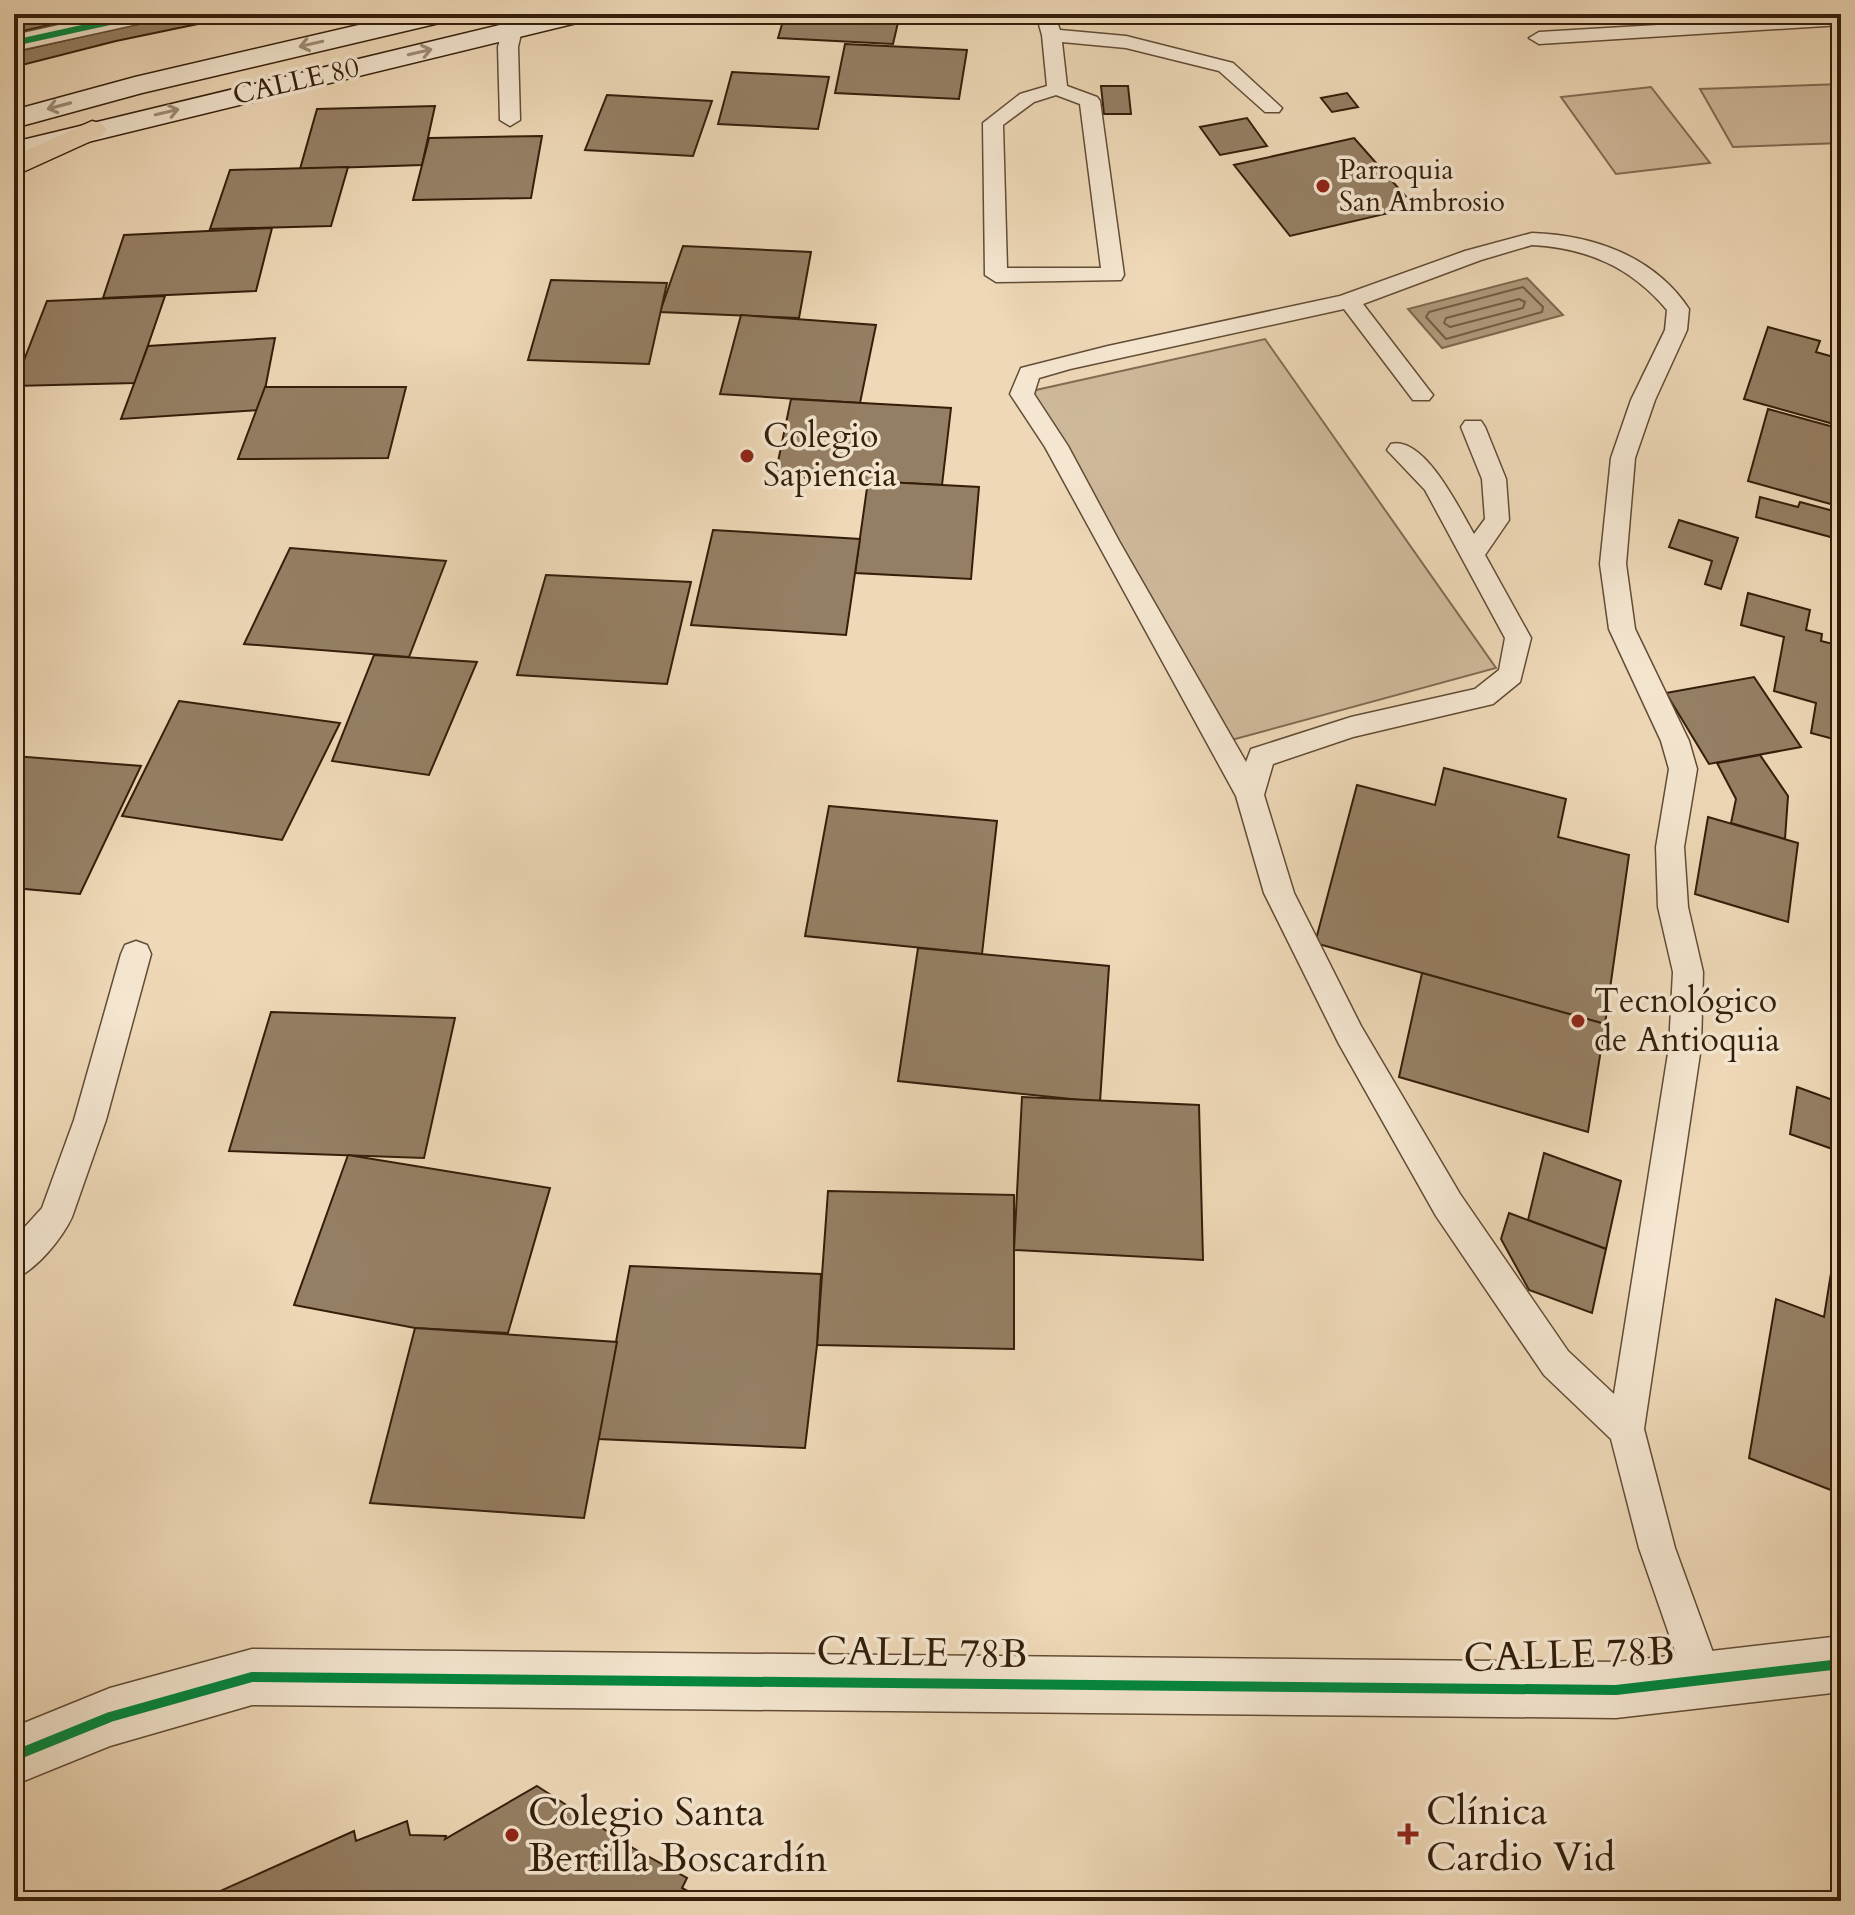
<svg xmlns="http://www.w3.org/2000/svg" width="1855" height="1915" font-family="Cardo,serif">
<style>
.green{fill:#ceb89a;stroke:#816b52;stroke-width:2}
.water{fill:#af997c;stroke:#7e684e;stroke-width:2}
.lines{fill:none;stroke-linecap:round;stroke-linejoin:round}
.shore{stroke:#725c43;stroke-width:2}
.building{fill:#957f64;stroke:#341e0a;stroke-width:2}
.service-casing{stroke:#624c35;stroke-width:3}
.minor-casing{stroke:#624c35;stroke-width:3}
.tertiary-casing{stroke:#624c35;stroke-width:3}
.secondary-casing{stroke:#341e0a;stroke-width:3}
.primary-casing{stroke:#341e0a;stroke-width:3}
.service{fill:#f4e6d0;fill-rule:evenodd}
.minor{fill:#f4e6d0;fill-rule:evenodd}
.tertiary{fill:#f4e6d0;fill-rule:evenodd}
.secondary{fill:#f4e6d0;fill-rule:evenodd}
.primary{fill:#eed8b7;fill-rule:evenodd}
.cycleway-far1-casing{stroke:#f4e6d0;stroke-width:10}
.cycleway-casing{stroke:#f4e6d0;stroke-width:15}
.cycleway-far1{stroke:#00873e;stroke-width:6}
.cycleway{stroke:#00873e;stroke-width:10}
.oneway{stroke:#9e8c77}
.poi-dot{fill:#8f2418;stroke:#f4e6d0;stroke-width:3}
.labels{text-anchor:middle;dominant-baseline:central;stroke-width:7;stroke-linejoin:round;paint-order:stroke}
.far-street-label{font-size:28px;fill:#341e0a;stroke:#f4e6d0}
.far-poi-label{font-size:28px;fill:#341e0a;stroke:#f4e6d0;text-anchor:start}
.poi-label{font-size:34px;fill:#341e0a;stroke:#f4e6d0;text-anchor:start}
.near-street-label{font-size:40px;fill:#341e0a;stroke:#f4e6d0}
.near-poi-label{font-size:40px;fill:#341e0a;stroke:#f4e6d0;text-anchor:start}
</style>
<rect width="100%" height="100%" fill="#eed8b7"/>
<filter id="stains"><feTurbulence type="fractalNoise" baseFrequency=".0025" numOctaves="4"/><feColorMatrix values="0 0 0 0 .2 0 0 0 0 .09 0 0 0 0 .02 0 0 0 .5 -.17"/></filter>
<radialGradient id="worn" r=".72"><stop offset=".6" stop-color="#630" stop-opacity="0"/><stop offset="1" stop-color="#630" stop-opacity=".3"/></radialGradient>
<g class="green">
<polygon points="1841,84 1841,143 1733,147 1700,89"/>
<polygon points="1651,87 1710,163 1616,174 1561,97"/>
<polygon points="1265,339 1496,668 1224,742 1027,392"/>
</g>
<polygon class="water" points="1527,278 1563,315 1442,348 1408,309"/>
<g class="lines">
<g class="shore">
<polygon points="1523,287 1543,307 1542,312 1446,339 1426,317 1429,312"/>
<polygon points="1519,299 1525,302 1523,308 1450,327 1444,323 1446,318"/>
</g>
</g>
<g class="building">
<polygon points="14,14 98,14 14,33"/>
<polygon points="181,14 246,14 116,41 14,67 14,52"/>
<polygon points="785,14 900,14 893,44 778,38"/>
<rect x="902" y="14" width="103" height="4"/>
<polygon points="845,44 967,50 959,99 835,93"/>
<polygon points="732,72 829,77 818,129 718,124"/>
<polygon points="1101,86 1128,86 1131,114 1104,114"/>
<polygon points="1347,93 1358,107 1332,112 1321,98"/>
<polygon points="607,95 712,101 693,156 585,150"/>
<polygon points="435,106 422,165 300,169 317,109"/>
<polygon points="1247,118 1267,146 1220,155 1200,127"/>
<polygon points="542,136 531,198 413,200 429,138"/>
<polygon points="1354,138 1415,207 1290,236 1234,165"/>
<polygon points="348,167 331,226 210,229 230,170"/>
<polygon points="272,228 256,291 103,298 124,235"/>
<polygon points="683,246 811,252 799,318 660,312"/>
<polygon points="551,280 667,283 649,364 528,360"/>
<polygon points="165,296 135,383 14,386 47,301"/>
<polygon points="741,315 876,325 860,403 720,394"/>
<polygon points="1768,327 1820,341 1816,352 1841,359 1841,411 1837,425 1744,399"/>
<polygon points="275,338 261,410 121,419 148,346"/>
<polygon points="265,387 406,387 388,458 238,459"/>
<polygon points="791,399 951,408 942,485 775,476"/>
<polygon points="1768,409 1841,429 1841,507 1748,481"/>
<polygon points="868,481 979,487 971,579 855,573"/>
<polygon points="1760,497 1798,507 1800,502 1841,513 1841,568 1834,566 1838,539 1756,517"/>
<polygon points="1679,520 1738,538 1721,589 1705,584 1712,561 1669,547"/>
<polygon points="713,530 860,539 846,635 691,625"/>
<polygon points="290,548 446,561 409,657 244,644"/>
<polygon points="546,575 691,582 667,684 517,675"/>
<polygon points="1748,593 1810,610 1806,630 1822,634 1821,641 1841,646 1841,741 1811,733 1816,703 1774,691 1784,637 1741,625"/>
<polygon points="374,655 477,662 429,775 332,761"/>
<polygon points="1754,677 1801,747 1709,764 1666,693"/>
<polygon points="179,701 340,723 282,840 122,816"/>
<polygon points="1760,755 1788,796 1785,839 1731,823 1736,799 1717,763"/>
<polygon points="14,756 141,766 80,894 14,888"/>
<polygon points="1444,768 1566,799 1558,837 1629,855 1605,1024 1315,943 1357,785 1435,805"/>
<polygon points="829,806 997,821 982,954 805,936"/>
<polygon points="1708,817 1798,843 1788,922 1695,894"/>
<polygon points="918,948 1109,966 1100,1102 898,1081"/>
<polygon points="1422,973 1605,1024 1588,1132 1399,1077"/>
<polygon points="271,1012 455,1018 424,1158 229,1151"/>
<polygon points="1797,1087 1841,1103 1841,1152 1790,1134"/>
<polygon points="1022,1097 1199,1105 1203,1260 1014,1250"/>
<polygon points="1544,1153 1621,1181 1606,1249 1528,1220"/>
<polygon points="348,1155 550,1188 508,1333 415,1328 294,1305"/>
<polygon points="828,1191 1014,1195 1014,1349 817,1345"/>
<polygon points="1509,1213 1606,1249 1592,1313 1529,1290 1501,1239"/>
<polygon points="630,1266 821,1274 817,1345 805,1448 598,1439"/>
<polygon points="1831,1273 1841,1276 1841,1494 1749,1458 1776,1299 1824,1317"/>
<polygon points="415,1328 617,1342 584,1518 370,1503"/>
<polygon points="537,1786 633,1848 687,1878 682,1888 706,1901 198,1901 354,1831 356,1841 407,1821 410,1835 446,1836 445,1839"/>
</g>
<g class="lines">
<defs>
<g id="service">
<path d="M1036,14H1054L1060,30L1126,36L1233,63L1282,108L1279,112H1265L1219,71L1126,48L1062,42L1067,86L1097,97L1100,101L1124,275L1121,280L996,282L985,275L983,123L1020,94L1047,86L1042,35ZM1056,95L1080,104L1101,268H1007L1003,125L1034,102Z"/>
<polygon points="1841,14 1841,25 1539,44 1529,38 1539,32"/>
<polygon points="512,24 522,30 518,47 520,120 510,126 500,120 498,47 502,30"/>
<path d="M1532,233C1593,235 1654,256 1689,309L1687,330L1655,400L1635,458L1626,564L1635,629L1689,741L1697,769L1684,847L1688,907L1703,972L1701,1047L1644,1429L1675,1548L1723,1680L1718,1694L1704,1699L1690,1694L1685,1680L1639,1548L1611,1439L1544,1375L1436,1216L1339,1044L1264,893L1236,796L1045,447L1010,394L1021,368L1108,346L1340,296L1465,251ZM1532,245C1587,248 1631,267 1667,310L1665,330L1631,400L1611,458L1600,564L1609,629L1661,741L1669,769L1656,847L1658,907L1673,972L1669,1047L1614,1394L1568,1351L1460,1194L1361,1026L1294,893L1264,795L1273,764L1353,737L1493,704L1520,682L1531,638L1485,555L1509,520L1506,479L1485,427L1481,421H1465L1461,427L1482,479L1485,519L1474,534C1460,510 1424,435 1391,444L1387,450L1425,490L1505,638L1499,670L1475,689L1351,717L1251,749L1246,762L1119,541L1068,446L1034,394L1039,378L1070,369L1344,309L1413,400H1429L1433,395L1429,390L1363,304L1481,260Z"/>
<path d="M136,941L147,945L151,954L106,1120L72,1217C62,1239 36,1270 14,1279V1239L42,1208L74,1120L121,954L125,945Z"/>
</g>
<polygon id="minor" points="108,14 160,14 156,20 14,51 14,35"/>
<polygon id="tertiary" points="1841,1636 1841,1692 1616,1718 252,1705 110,1746 14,1785 14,1727 110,1688 252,1649 1616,1662"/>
<g id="secondary">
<polygon points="406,14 456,14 452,20 142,93 14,128 14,110 135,77"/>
<polygon points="545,14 593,14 589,20 14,160 14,142"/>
</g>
<polygon id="primary" points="92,121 102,124 107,130 102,136 14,176 14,156"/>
</defs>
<use href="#service" class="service-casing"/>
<use href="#minor" class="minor-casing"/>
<use href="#tertiary" class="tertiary-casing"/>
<use href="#secondary" class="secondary-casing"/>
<use href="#primary" class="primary-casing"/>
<use href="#service" class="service"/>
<use href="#minor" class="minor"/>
<use href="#tertiary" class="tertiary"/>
<use href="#secondary" class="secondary"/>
<use href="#primary" class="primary"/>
<defs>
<polyline id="cycleway-far1" points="14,43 146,14"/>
<polyline id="cycleway" points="14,1756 110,1717 252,1677 1616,1690 1841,1664"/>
</defs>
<use href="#cycleway-far1" class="cycleway-far1-casing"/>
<use href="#cycleway" class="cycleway-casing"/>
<use href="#cycleway-far1" class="cycleway-far1"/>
<use href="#cycleway" class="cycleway"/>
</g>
<defs><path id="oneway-shaft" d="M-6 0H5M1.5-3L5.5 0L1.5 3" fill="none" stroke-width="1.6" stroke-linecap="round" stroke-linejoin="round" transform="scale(2)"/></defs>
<g class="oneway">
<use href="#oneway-shaft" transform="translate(311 44) rotate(167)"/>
<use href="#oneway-shaft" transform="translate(420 52) rotate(-13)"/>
<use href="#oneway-shaft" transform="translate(59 106) rotate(165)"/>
<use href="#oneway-shaft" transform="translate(167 112) rotate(-13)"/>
</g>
<g class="poi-dot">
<circle cx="1323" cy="186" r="8"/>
<circle cx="747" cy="456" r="8"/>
<circle cx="1578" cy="1021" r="8"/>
<path d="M1404 1822h8v8h8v8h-8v8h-8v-8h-8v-8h8z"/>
<circle cx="512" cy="1835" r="8"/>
</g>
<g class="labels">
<g class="far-street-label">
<text transform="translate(296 81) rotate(-13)">CALLE 80</text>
</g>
<g class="far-poi-label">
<text x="1339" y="170">Parroquia<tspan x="1339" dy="32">San Ambrosio</tspan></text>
</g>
<g class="poi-label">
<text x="763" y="436">Colegio<tspan x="763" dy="39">Sapiencia</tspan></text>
<text x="1594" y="1001">Tecnológico<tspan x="1594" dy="39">de Antioquia</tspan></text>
</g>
<g class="near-street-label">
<text transform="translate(922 1653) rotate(1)">CALLE 78B</text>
<text transform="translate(1569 1655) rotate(-2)">CALLE 78B</text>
</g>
<g class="near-poi-label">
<text x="1426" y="1811">Clínica<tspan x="1426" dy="46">Cardio Vid</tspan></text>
<text x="528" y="1812">Colegio Santa<tspan x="528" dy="46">Bertilla Boscardín</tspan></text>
</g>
</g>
<rect width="1855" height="1915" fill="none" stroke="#eed8b7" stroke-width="48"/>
<rect x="16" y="16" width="1823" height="1883" fill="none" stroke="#341e0a" stroke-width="4"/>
<rect x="24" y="24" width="1807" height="1867" fill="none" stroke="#341e0a" stroke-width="2"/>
<rect width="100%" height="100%" filter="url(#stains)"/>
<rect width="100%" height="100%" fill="url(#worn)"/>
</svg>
